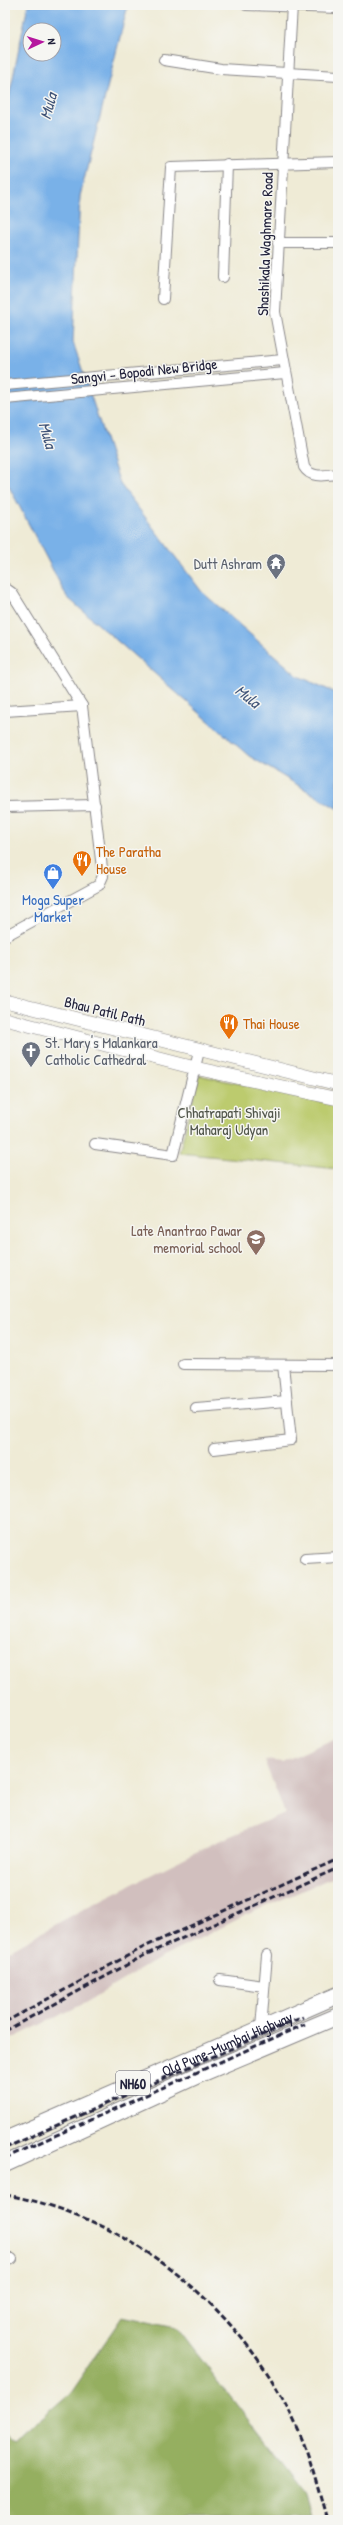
<svg xmlns="http://www.w3.org/2000/svg" width="343" height="2525" font-family="'Patrick Hand',sans-serif">
<style>
.industrial{fill:#d1bfbe}
.green{fill:#bccb6e;stroke:#6f7654}
.forest{fill:#95af61;stroke:#5c684e}
.water{fill:#79b1e8;stroke:#4e6a92;fill-rule:evenodd}
.lines{fill:none;stroke-linecap:round;stroke-linejoin:round}
.minor-casing{stroke:#888688;stroke-width:12}
.secondary-casing{stroke:#888688;stroke-width:14}
.trunk-casing{stroke:#888688;stroke-width:18}
.minor{stroke:#fff;stroke-width:10}
.secondary{stroke:#fff;stroke-width:13}
.trunk{stroke:#fff;stroke-width:16}
.rail{stroke:#22223b;stroke-width:3;stroke-dasharray:6 3;stroke-linecap:butt}
.labels{text-anchor:middle;dominant-baseline:central;stroke-width:3;stroke-linejoin:round;paint-order:stroke}
.shield{fill:#f6f6f2;stroke:#626272;stroke-width:1}
.shield-label{font-size:14px;font-weight:bold;fill:#22223b}
.street-label{font-size:15px;fill:#22223b;stroke:#f6f6f2}
.worship-label{font-size:15px;fill:#5b616d;stroke:#f6f6f2;text-anchor:end}
.food-label{font-size:15px;fill:#c56008;stroke:#f6f6f2;text-anchor:start}
.shop-label{font-size:15px;fill:#366cbe;stroke:#f6f6f2}
.park-label{font-size:15px;fill:#50554a;stroke:#f6f6f2}
.education-label{font-size:15px;fill:#785e54;stroke:#f6f6f2;text-anchor:end}
.water-label{font-size:16px;font-style:italic;fill:#405478;stroke:#f6f6f2}
</style>
<rect width="100%" height="100%" fill="#f6f6f2"/>
<filter id="ink" filterUnits="userSpaceOnUse"><feTurbulence type="fractalNoise" baseFrequency=".025" numOctaves="2"/><feDisplacementMap in="SourceGraphic" scale="8" xChannelSelector="R" yChannelSelector="G"/><feConvolveMatrix kernelMatrix="1 2 1 2 8 2 1 2 1" color-interpolation-filters="sRGB"/></filter>
<filter id="wash" filterUnits="userSpaceOnUse"><feTurbulence type="fractalNoise" baseFrequency=".012" numOctaves="4" result="noise"/><feDisplacementMap in="SourceGraphic" scale="16" xChannelSelector="R" yChannelSelector="G"/><feGaussianBlur stdDeviation="0.9" result="paint"/><feColorMatrix in="noise" values="0 0 0 0 0 0 0 0 0 0 0 0 0 0 0 0 0 1.4 0 .05"/><feComposite in="paint" operator="in"/></filter>
<g filter="url(#wash)">
<rect width="100%" height="100%" fill="#efebd6"/>
<polygon class="industrial" points="338,1737 338,1875 248,1914 151,1963 85,2003 5,2042 5,1953 85,1908 214,1843 285,1813 264,1760 282,1762"/>
<polygon class="green" points="199,1075 338,1105 338,1169 179,1153"/>
<polygon class="forest" points="123,2316 176,2327 306,2494 312,2520 5,2520 5,2435 14,2442 70,2393"/>
<path class="water" d="M28,5H128L80,196L73,342L120,484L202,592L298,676L338,694V809L249,756L67,597L5,479V116ZM30,30H54V54H30Z"/>
</g>
<g filter="url(#ink)">
<g class="lines">
<defs>
<g id="minor">
<polyline points="246,5 338,8"/>
<path d="M292,5L275,312L304,467C311,479 326,475 338,474"/>
<polyline points="164,60 221,69 338,76"/>
<polyline points="278,243 338,243"/>
<polyline points="223,277 227,164"/>
<polyline points="163,299 171,167 338,162"/>
<polyline points="5,385 283,360"/>
<polyline points="5,399 285,373"/>
<polyline points="5,588 12,593 82,706 103,876 99,885 5,936"/>
<polyline points="5,711 82,706"/>
<polyline points="5,807 95,805"/>
<polyline points="95,1144 173,1155 199,1051"/>
<polyline points="183,1364 338,1365"/>
<polyline points="196,1408 287,1401"/>
<polyline points="214,1449 291,1440 283,1365"/>
<polyline points="305,1559 338,1557"/>
<polyline points="220,1980 264,1986"/>
<polyline points="261,2028 267,1955"/>
<polyline points="5,2260 12,2259"/>
</g>
<g id="secondary">
<polyline points="5,1001 338,1084"/>
<polyline points="5,1019 195,1068 338,1099"/>
</g>
<g id="trunk">
<path id="s1" d="M5,2140L338,1995"/>
<polyline points="5,2164 196,2076 338,2016"/>
</g>
</defs>
<use href="#minor" class="minor-casing"/>
<use href="#secondary" class="secondary-casing"/>
<use href="#trunk" class="trunk-casing"/>
<use href="#minor" class="minor"/>
<use href="#secondary" class="secondary"/>
<use href="#trunk" class="trunk"/>
<g class="rail">
<polyline points="5,2022 142,1948 338,1859"/>
<polyline points="5,2031 145,1955 338,1868"/>
<polyline points="5,2148 303,2017"/>
<polyline points="5,2158 305,2024"/>
<path d="M5,2195C130,2215 244,2311 296,2425C310,2455 318,2488 327,2520"/>
</g>
</g>
</g>
<defs>
<symbol id="temple-pin" viewBox="-11 -11 22 30"><path d="M0 17L-7.5 6A9.5 9.5 0 1 1 7.5 6Z" fill="#6b7280" stroke="#f6f6f2"/><path d="M0-6L5-2H3V0L6.5 2.5H4V6H1.5V3h-3V6H-4V2.5H-6.5L-3 0V-2H-5Z" fill="#fff"/></symbol>
<symbol id="restaurant-pin" viewBox="-11 -11 22 30"><path d="M0 17L-7.5 6A9.5 9.5 0 1 1 7.5 6Z" fill="#e8710a" stroke="#f6f6f2"/><path d="M-5-6h1v4h1v-4h1v4h1v-4h1v5L-1.5 .5V6h-2V.5L-5-1ZM5-6V6H3V1.5H1.5Q1.5-4 5-6Z" fill="#fff"/></symbol>
<symbol id="shop-pin" viewBox="-11 -11 22 30"><path d="M0 17L-7.5 6A9.5 9.5 0 1 1 7.5 6Z" fill="#3f7fe0" stroke="#f6f6f2"/><path d="M-5-2.5h2.3a2.7 3.5 0 0 1 5.4 0H5L5.5 6h-11ZM-1.5-2.5h3a1.5 2.3 0 0 0-3 0Z" fill="#fff"/></symbol>
<symbol id="church-pin" viewBox="-11 -11 22 30"><path d="M0 17L-7.5 6A9.5 9.5 0 1 1 7.5 6Z" fill="#6b7280" stroke="#f6f6f2"/><path d="M-1.2-6h2.4v3.5h3.3v2.4h-3.3V6h-2.4V-.1h-3.3v-2.4h3.3Z" fill="#fff"/></symbol>
<symbol id="school-pin" viewBox="-11 -11 22 30"><path d="M0 17L-7.5 6A9.5 9.5 0 1 1 7.5 6Z" fill="#8d6e63" stroke="#f6f6f2"/><path d="M0-5L7-2L0 1L-7-2ZM-4 1L0 2.5L4 1V4Q0 6-4 4Z" fill="#fff"/></symbol>
</defs>
<g fill-rule="evenodd">
<use href="#temple-pin" x="265" y="552" width="22" height="30"/>
<use href="#restaurant-pin" x="71" y="849" width="22" height="30"/>
<use href="#shop-pin" x="42" y="862" width="22" height="30"/>
<use href="#restaurant-pin" x="218" y="1012" width="22" height="30"/>
<use href="#church-pin" x="20" y="1040" width="22" height="30"/>
<use href="#school-pin" x="245" y="1228" width="22" height="30"/>
</g>
<g class="labels">
<rect class="shield" x="116" y="2071" width="34" height="24" rx="3"/>
<g class="shield-label">
<text x="133" y="2083">NH60</text>
</g>
<g class="street-label">
<text transform="translate(265 244) rotate(-88)">Shashikala Waghmare Road</text>
<text transform="translate(144 371) rotate(-6)">Sangvi - Bopodi New Bridge</text>
<text transform="translate(105 1011) rotate(14)">Bhau Patil Path</text>
<text stroke="none"><textPath href="#s1" startOffset="242">Old Pune–Mumbai Highway</textPath></text>
</g>
<g class="worship-label">
<text x="262" y="563">Dutt Ashram</text>
<text x="45" y="1042" text-anchor="start">St. Mary's Malankara<tspan x="45" dy="17">Catholic Cathedral</tspan></text>
</g>
<g class="food-label">
<text x="96" y="851">The Paratha<tspan x="96" dy="17">House</tspan></text>
<text x="243" y="1023">Thai House</text>
</g>
<g class="shop-label">
<text x="53" y="899">Moga Super<tspan x="53" dy="17">Market</tspan></text>
</g>
<g class="park-label">
<text x="229" y="1112">Chhatrapati Shivaji<tspan x="229" dy="17">Maharaj Udyan</tspan></text>
</g>
<g class="education-label">
<text x="242" y="1230">Late Anantrao Pawar<tspan x="242" dy="17">memorial school</tspan></text>
</g>
<g class="water-label">
<text transform="translate(48 106) rotate(-75)">Mula</text>
<text transform="translate(48 435) rotate(73)">Mula</text>
<text transform="translate(248 696) rotate(38)">Mula</text>
</g>
</g>
<rect width="343" height="2525" fill="none" stroke="#f6f6f2" stroke-width="20"/>
<g transform="translate(42 42) rotate(86)"><circle r="19" fill="#f6f6f2" stroke="#a1a1a9"/>
<path d="M0-3L7 15L0 10L-7 15Z" fill="#b5179e"/>
<text y="-6" font-size="11" font-weight="bold" text-anchor="middle" fill="#22223b">N</text>
</g>
</svg>
